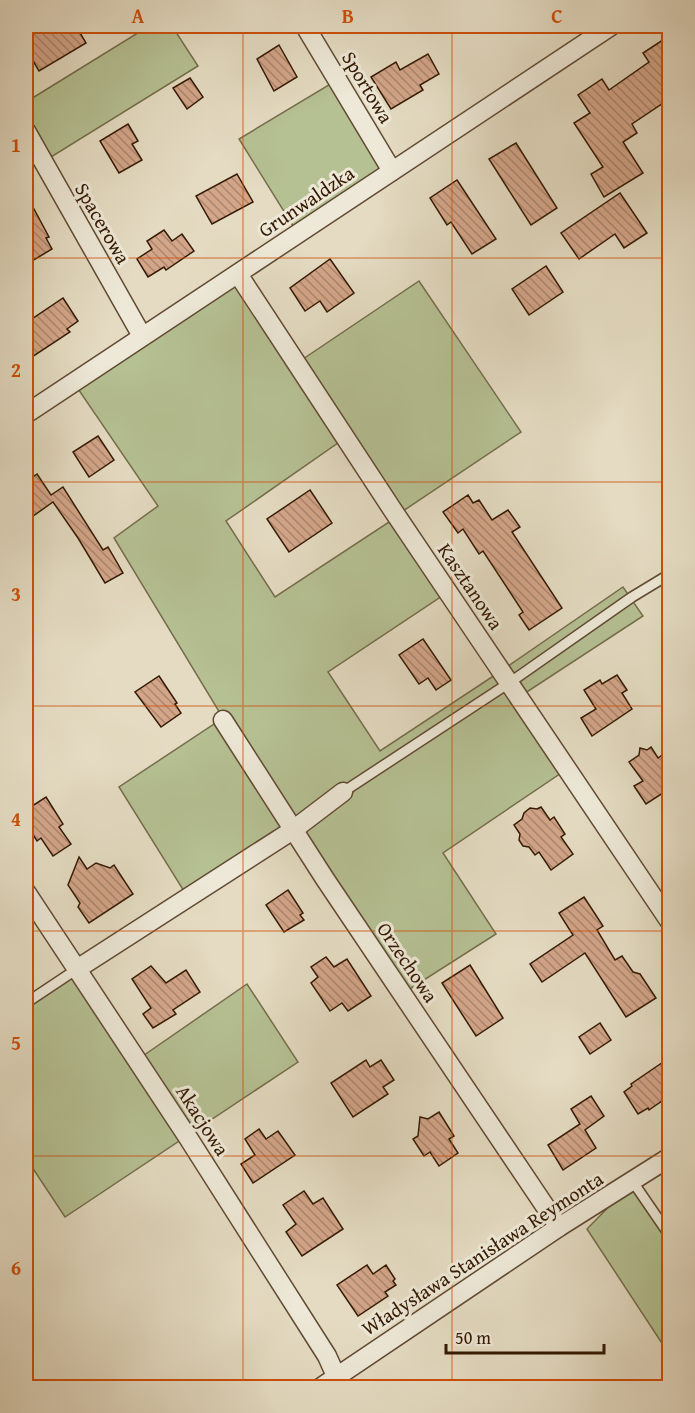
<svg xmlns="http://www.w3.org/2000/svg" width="695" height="1413" font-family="'Gentium Book Plus',serif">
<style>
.green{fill:#b5c093;stroke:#756d4b;stroke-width:1.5}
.building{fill:url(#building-back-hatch);stroke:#351a03;stroke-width:1.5}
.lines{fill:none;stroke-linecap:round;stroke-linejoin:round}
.lane-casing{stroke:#614a33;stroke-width:12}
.street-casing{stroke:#614a33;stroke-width:21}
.lane{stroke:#ede8d7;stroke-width:9}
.street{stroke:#ede8d7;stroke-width:18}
.grid{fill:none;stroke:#cd500b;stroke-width:1.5;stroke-opacity:0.55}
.labels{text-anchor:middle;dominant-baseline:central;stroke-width:6;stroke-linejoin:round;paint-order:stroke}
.street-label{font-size:20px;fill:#351a03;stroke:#ede8d7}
.neatline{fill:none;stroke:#cd500b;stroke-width:2}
.grid-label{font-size:20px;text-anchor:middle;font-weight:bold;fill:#cd500b}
</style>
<defs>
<pattern id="building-back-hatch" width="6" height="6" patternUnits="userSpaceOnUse" patternTransform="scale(1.5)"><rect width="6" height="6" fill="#d3a589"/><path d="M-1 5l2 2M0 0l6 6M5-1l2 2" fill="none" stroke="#ac866e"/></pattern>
</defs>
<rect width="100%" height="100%" fill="#e4dbc2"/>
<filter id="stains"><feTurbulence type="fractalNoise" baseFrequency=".00333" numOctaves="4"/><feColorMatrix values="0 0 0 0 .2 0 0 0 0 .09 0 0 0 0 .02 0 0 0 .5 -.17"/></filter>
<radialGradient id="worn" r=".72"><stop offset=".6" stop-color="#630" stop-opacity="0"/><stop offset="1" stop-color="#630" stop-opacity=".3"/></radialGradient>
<g class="green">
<polygon points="149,26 172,26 198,66 43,162 26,131 26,102"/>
<polygon points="337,80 392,171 298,234 239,139"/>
<polygon points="238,274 297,363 419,281 521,432 403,511 338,443 226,521 275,597 389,522 448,592 328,672 380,751 501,671 623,587 643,616 519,697 567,769 443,853 496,934 402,994 293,830 187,896 119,787 223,718 114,538 158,506 74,383"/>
<polygon points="77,969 137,1060 247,984 298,1062 65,1217 26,1158 26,1001"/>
<polygon points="633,1182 669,1236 669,1354 587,1229"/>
</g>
<g class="building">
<polygon points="42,26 76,26 86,43 39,71 26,49 26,36"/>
<polygon points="669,36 669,99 632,124 637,133 623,142 643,173 604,197 591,174 603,167 574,123 590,113 578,95 602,79 609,90 649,62 643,53"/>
<polygon points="279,45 297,77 274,91 257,59"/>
<polygon points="428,54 439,74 420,85 423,90 391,109 371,77 396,62 400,70"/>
<polygon points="190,78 203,97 187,109 173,88"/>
<polygon points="128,124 138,141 132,144 142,160 119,173 100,141"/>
<polygon points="516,143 557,208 531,225 489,159"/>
<polygon points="237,174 253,202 212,224 196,196"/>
<polygon points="457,180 496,239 472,254 451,222 447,225 430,198"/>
<polygon points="620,193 647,233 624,248 615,234 579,259 561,233"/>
<polygon points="26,194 49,237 46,238 52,249 32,261 26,250"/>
<polygon points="164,230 172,241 182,234 194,251 166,270 164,267 148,277 137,259 152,249 147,241"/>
<polygon points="330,259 354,293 327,312 320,301 305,311 290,288"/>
<polygon points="546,266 563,292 529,315 512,289"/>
<polygon points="63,298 78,321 67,329 70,332 32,357 26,348 26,323"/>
<polygon points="98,436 114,460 89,477 73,452"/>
<polygon points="37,474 51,495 63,487 103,550 108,547 123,573 105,583 78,538 53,502 26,521 26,482"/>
<polygon points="310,490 332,523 289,552 267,519"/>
<polygon points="468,495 473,503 479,500 492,520 508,510 520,527 512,532 562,608 529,630 519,615 523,612 483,551 479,554 463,529 458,533 443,512"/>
<polygon points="423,639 451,680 436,690 428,678 419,684 399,655"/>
<polygon points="617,675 627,690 622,693 632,709 592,736 581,718 596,709 584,690 600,680 602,684"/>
<polygon points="159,676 177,703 175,704 181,713 161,727 135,692"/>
<polygon points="651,747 658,758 669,750 669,789 646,804 634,786 643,781 629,762 639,755 640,748 647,750"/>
<polygon points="46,797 63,824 59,827 71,844 53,856 41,838 37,841 26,824 26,810"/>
<polygon points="541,807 550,820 554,817 565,834 561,837 573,854 551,870 539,852 535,855 529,847 523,846 519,840 520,834 514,825 522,819 524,813 530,808 537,809"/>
<polygon points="79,857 87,869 96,863 110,868 114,865 133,894 89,923 78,907 80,903 68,885"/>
<polygon points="288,890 303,913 300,915 304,920 284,932 266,905"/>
<polygon points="584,897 603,926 597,930 615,960 622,956 633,972 640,974 656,998 626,1017 585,953 542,982 530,964 573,935 559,913"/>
<polygon points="326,957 334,967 347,959 371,996 348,1011 342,1003 330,1011 311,983 318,977 311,967"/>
<polygon points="470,965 503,1018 476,1036 442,983"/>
<polygon points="151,966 166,983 186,970 200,992 173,1010 176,1014 153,1028 143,1014 151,1008 132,979"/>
<polygon points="600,1023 611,1040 590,1054 579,1037"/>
<polygon points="669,1058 666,1077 669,1082 669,1096 649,1110 648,1108 638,1114 624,1092 632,1086 631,1084"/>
<polygon points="366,1060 370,1067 381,1060 394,1080 383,1087 388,1094 353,1117 331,1083"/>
<polygon points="591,1096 604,1116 585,1130 596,1148 563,1170 548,1145 580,1124 571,1109"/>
<polygon points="439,1112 454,1136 449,1139 458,1153 439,1166 430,1152 424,1156 413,1139 418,1136 420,1117 428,1119"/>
<polygon points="259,1129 266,1139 278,1131 295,1155 253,1183 241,1164 255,1155 245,1139"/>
<polygon points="304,1191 313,1204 323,1198 343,1229 302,1256 286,1232 296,1224 283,1205"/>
<polygon points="367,1265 373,1274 386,1265 395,1279 393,1281 396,1285 385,1292 388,1296 358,1316 337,1285"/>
</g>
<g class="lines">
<defs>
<g id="lane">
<polyline points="343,792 509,683 632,597 670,574"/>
<polyline points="26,1003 77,969"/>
<polyline points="633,1182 670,1236"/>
</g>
<g id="street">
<polyline points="305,26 392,171"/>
<polyline points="26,131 142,336"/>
<polyline points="238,274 392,509 670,922"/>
<polyline points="26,414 611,26"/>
<polyline points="223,720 325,879 559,1227"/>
<polyline points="26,892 187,1136 327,1356 336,1376"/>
<polyline points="77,969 293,830 343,792"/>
<polyline points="320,1388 559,1227 670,1157"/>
</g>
</defs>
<use href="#lane" class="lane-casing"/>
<use href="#street" class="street-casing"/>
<use href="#lane" class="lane"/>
<use href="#street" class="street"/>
</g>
<path class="grid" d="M243,26V1388M452,26V1388M26,258H670M26,482H670M26,706H670M26,931H670M26,1156H670"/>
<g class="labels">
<g class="street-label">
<text transform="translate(368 87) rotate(59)">Sportowa</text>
<text transform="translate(306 201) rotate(-34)">Grunwaldzka</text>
<text transform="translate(103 223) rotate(60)">Spacerowa</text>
<text transform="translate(471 586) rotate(56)">Kasztanowa</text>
<text transform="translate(408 962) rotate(56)">Orzechowa</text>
<text transform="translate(203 1120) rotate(57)">Akacjowa</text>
<text transform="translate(482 1253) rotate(-33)">Władysława Stanisława Reymonta</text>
</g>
</g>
<rect width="695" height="1413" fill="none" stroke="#e4dbc2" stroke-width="66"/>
<path d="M446 1344v9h158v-9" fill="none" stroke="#351a03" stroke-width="3"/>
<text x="455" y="1344" font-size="18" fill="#351a03" stroke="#ede8d7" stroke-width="4.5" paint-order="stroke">50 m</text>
<rect x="33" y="33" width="629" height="1347" class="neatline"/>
<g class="grid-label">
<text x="138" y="23">A</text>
<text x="348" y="23">B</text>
<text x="557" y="23">C</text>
<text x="16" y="152">1</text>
<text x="16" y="377">2</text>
<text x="16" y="601">3</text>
<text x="16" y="826">4</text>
<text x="16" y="1050">5</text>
<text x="16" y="1275">6</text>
</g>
<rect width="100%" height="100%" filter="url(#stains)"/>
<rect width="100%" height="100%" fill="url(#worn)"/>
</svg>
